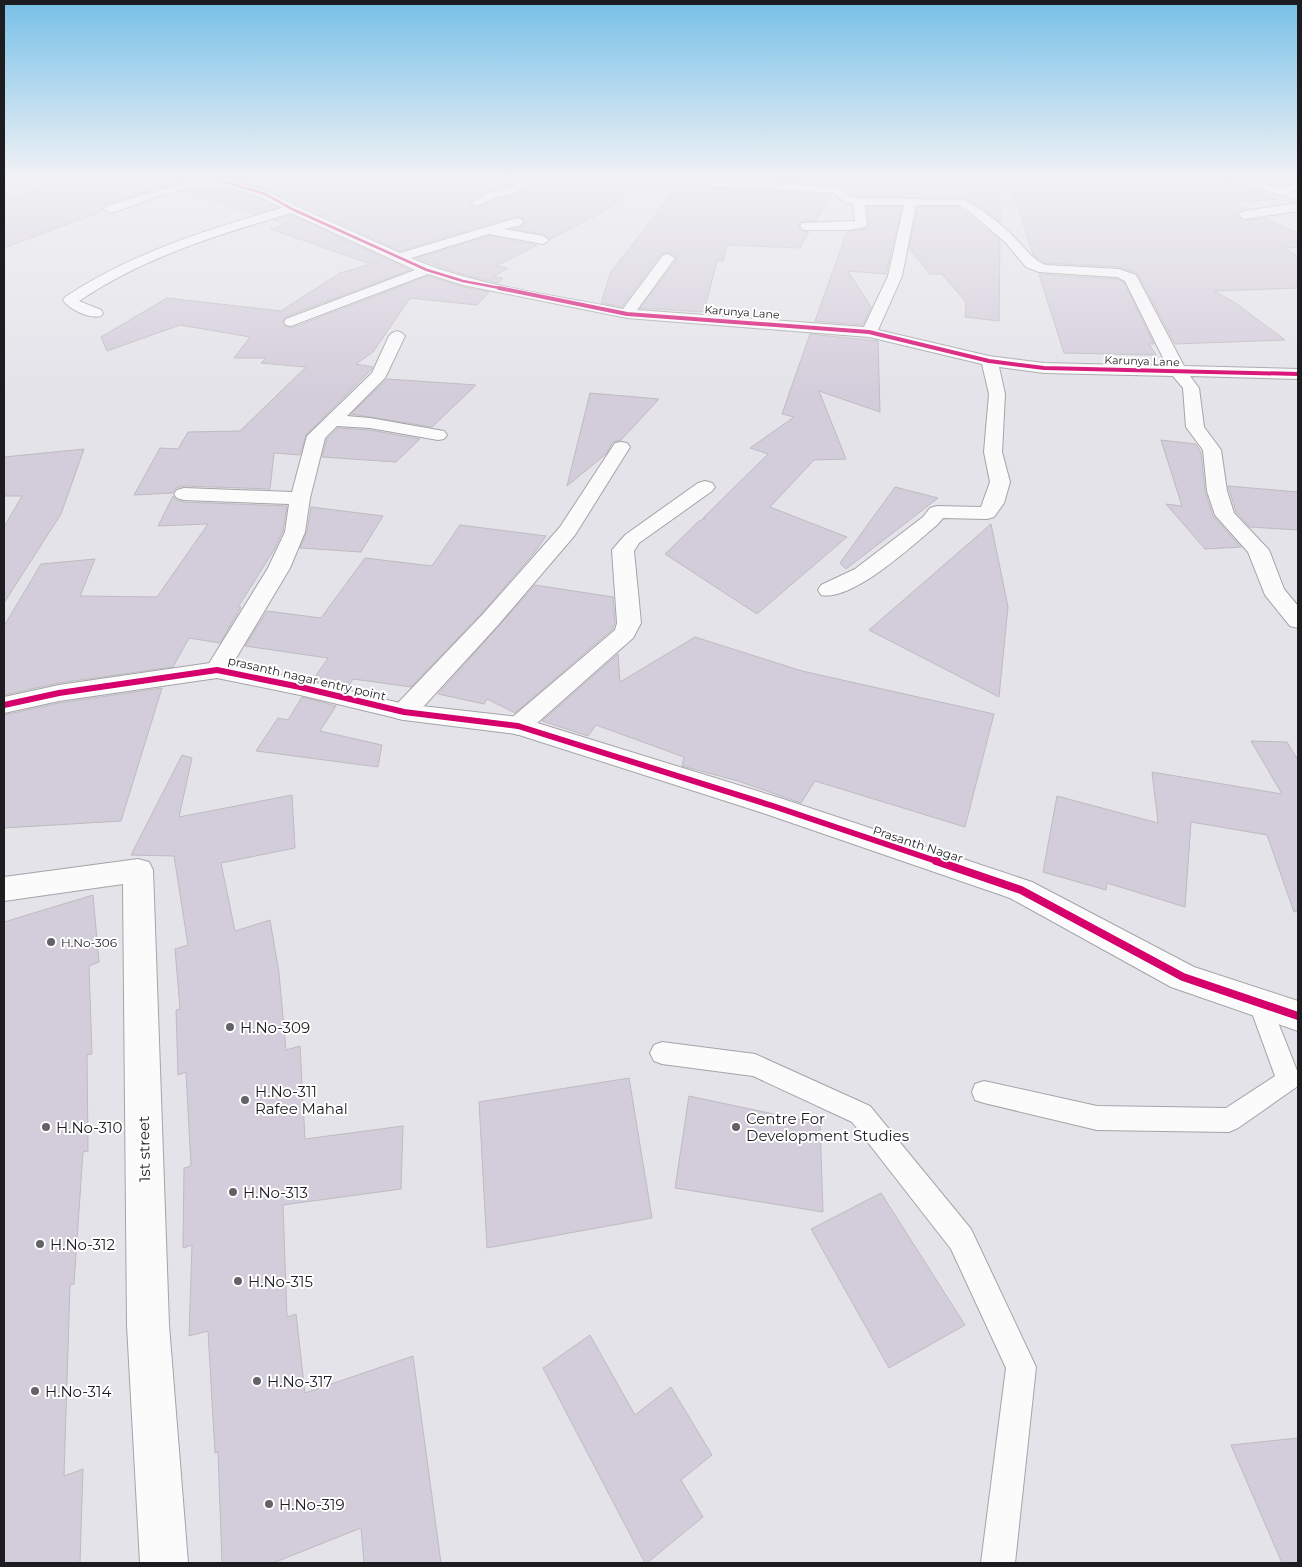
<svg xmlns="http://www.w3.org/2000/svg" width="1302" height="1567" font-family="Montserrat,sans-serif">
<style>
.building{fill:#d3ccda;stroke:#bdbcc0}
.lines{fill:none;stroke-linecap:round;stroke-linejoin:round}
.service-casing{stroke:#a4a4a9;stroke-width:2}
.minor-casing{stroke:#a4a4a9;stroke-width:2}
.tertiary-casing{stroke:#a4a4a9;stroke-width:2}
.secondary-casing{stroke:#a4a4a9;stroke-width:2}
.service{fill:#fbfbfc;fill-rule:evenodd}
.minor{fill:#fbfbfc;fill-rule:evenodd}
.tertiary{fill:#fbfbfc;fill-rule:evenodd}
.secondary{fill:#fbfbfc;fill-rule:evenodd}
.cycleway-far3-casing{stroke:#fff;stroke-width:4}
.cycleway-far2-casing{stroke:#fff;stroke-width:5.5}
.cycleway-far1-casing{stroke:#fff;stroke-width:9}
.cycleway-casing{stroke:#fff;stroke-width:11}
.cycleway-far3{stroke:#d6006c;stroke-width:2.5}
.cycleway-far2{stroke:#d6006c;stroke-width:4}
.cycleway-far1{stroke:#d6006c;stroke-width:6}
.cycleway{stroke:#d6006c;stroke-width:8}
.poi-dot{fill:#626267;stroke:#fff;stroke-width:2}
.labels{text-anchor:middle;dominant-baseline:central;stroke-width:4;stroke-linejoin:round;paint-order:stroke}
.far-street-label{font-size:11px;fill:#1d1d21;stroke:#fff}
.street-label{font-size:12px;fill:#1d1d21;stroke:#fff}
.poi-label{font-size:12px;fill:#1d1d21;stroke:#fff;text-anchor:start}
.near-poi-label{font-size:15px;fill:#1d1d21;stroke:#fff;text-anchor:start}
.near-street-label{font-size:15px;fill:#1d1d21;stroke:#fff}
</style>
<rect width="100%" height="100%" fill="#e3e3e9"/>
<g class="building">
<polygon points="69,176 83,176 72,184 76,188 85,188 100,176 198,176 203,180 183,181 105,204 102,208 103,211 4,248 4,196 20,197"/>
<polygon points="219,176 522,176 503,188 488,190 469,202 478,208 497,199 512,197 534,183 537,176 648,176 601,213 550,239 543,234 513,229 521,227 525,223 523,218 516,216 400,251 270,190"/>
<polygon points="693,176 842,176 836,185"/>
<polygon points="867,176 1000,176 1000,222 965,198 860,196"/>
<polygon points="1008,176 1219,176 1222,180 1277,199 1233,203 1246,209 1236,214 1243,221 1265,218 1298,233 1298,247 1284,248 1298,256 1298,288 1214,291 1234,302 1285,340 1175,344 1137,273 1119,267 1046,263 1033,255"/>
<polygon points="681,182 699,187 831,195 816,221 802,221 798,225 802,231 809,232 800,248 727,245 723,261 717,261 704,312 640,308 677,259 676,256 668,252 661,254 622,307 601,303 611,272"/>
<polygon points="198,189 235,192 258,199 277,208 253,214 183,191"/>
<polygon points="867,207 902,207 886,274 848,271 871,307 863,325 815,321 847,232 865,229 869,225"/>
<polygon points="918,207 958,207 1000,240 999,321 965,317 966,302 942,274 930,274 909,248"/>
<polygon points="291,215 410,270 285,317 282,323 286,327 292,328 428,276 463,287 489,292 477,305 410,298 373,352 356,364 373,367 371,370 306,435 300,455 274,453 270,489 184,486 176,488 172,493 134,495 160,448 178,449 188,432 240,431 306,367 261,363 266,358 234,358 250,337 180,325 107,351 101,337 167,298 281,311 340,273 371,264 270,229 287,224 274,220"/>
<polygon points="489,236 537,245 496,266 508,268 493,277 503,278 498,283 462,274 417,258"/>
<polygon points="1039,274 1116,279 1124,282 1154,344 1149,344 1156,355 1064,353"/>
<polygon points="810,334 878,341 880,412 819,391 846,459 814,460 770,507 847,537 757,614 665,554 699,521 706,518 703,518 768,454 750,448 794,417 782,414"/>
<polygon points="387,379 476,385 432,427 351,414"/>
<polygon points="590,393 659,399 621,440 613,442 606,454 567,486"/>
<polygon points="338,428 370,430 420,439 396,462 322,457 327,439"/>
<polygon points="1161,440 1196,444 1201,452 1205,491 1213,516 1241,547 1205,549 1166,504 1182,506"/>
<polygon points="84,449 61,514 4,603 4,527 22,496 4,496 4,457"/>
<polygon points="1228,486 1298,492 1298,530 1250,527 1236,512"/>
<polygon points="895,487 938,498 846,569 840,563"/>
<polygon points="173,496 176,500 184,502 287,506 283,531 274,550 238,607 241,607 220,643 189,638 173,667 59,683 4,695 4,626 41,564 95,559 80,596 157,597 208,524 158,526"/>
<polygon points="311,507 383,516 361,552 300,548 307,532"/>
<polygon points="991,524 1008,607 999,697 869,630"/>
<polygon points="460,525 546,536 534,553 482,613 411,687 353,679 347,688 313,680 328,658 245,646 267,611 321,618 365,558 432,566"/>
<polygon points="535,585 613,597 615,623 613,629 515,713 487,699 484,704 438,694"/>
<polygon points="695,637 802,671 994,714 965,827 815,781 801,803 738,781 682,766 684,757 596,725 588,736 542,721 618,654 620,682"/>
<polygon points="162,688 121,821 4,828 4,715 59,703"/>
<polygon points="302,697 336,706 320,731 382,745 378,767 256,751 278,718 288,720"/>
<polygon points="1251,741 1287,742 1298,760 1298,911 1294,912 1267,835 1191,822 1185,907 1107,883 1106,890 1043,872 1057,796 1158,823 1152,772 1282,794"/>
<polygon points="182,755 192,758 179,817 292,795 295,848 221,863 235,931 270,920 279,973 286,1050 300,1046 305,1139 403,1126 401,1189 283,1205 287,1317 296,1314 305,1393 413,1356 441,1563 364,1563 361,1528 273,1563 222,1563 218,1452 215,1453 208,1331 189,1336 192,1245 183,1248 184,1168 191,1166 186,1072 178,1075 176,1010 180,1009 175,949 188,945 174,856 131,855"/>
<polygon points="93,895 99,962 89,966 92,1054 87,1055 88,1151 83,1152 74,1284 70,1285 64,1476 83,1469 80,1563 4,1563 4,922"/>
<polygon points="629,1078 652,1218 487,1248 479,1102"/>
<polygon points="689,1096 820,1124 823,1212 675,1188"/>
<polygon points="881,1193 965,1325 889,1368 811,1229"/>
<polygon points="590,1335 635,1415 671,1387 712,1455 681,1480 703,1517 647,1563 645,1563 543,1368"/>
<polygon points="1298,1438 1298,1563 1282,1563 1231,1445"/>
</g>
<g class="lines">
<defs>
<g id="service">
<polygon points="1259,992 1267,995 1270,1002 1298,1073 1298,1086 1238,1128 1229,1132 1097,1130 984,1103 975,1100 972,1092 975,1084 984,1081 1097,1106 1226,1108 1275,1076 1248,1002 1251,995"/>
<polygon points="662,1042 755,1054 870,1106 971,1229 1036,1367 1015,1563 981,1563 1006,1368 951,1249 852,1122 753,1076 662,1064 654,1061 650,1053 654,1045"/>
</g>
<g id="minor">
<polygon points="86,176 98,176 84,186 76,186 74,184"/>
<path d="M200,176H214L269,192L296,206L400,253L517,218L521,219L523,222L521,225L504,229L543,236L549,240L543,244L489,234L411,258C474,286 555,295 623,309L663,255L668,254L675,258L637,310L864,327L888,276L904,205H865L867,224L865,227L849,230H806L802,229L800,226L802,223L855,221L853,204L844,202L833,193L699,185L673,178L672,176L836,187L855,198L965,200C983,210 1000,223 1014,237C1025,248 1032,260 1046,265L1119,269L1136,275L1184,366L1298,369V379L1190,376L1199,388L1204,427L1221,450L1227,491L1234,513L1269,550L1284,589L1298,606V628L1290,626L1265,595L1248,552L1215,515L1207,491L1203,450L1186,427L1183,388L1173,376L1044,373L999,367L1005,394L1002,452L1010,482L1004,503L994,517L987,519L943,518L937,525C913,545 852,602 821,595L818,590L821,585L855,569L923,517L930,508L937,506L981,507L990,482L984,452L989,394L982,364L869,337L627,318L463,285L428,274L291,326L286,325L284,322L286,319L415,270L291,213C217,235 144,257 79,301L101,310L103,313L101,316C89,319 70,310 63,300L65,297C132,253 206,230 282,208C252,191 219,183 185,189C159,194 135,206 110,213L104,209L106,206L184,183L210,181ZM916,205H959L971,213L1005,242L1026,267L1039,272L1117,277L1125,281L1167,366L1044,363L989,356L878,330L902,276Z"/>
<polygon points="525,176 535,176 533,181 511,195 496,197 477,206 471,203 489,192 504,190"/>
<polygon points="1298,184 1298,190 1276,194 1270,191 1272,189"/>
<polygon points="1298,203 1298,211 1244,219 1238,215 1244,211"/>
<polygon points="397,331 402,333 405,336 385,378 347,416 370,418 438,430 444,431 447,435 444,439 438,440 370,428 337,426 325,438 310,498 305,532 290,568 226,675 217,678 208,675 205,670 268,568 285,532 289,504 184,500 177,498 174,494 177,490 184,488 292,492 307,436 372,373 389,336 392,333"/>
<polygon points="621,442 627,443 630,447 575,535 499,624 413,718 404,720 395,718 391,712 395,706 483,614 560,527 615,443"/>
<polygon points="705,481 712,483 715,487 712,491 639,543 634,551 641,623 633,638 527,732 518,735 509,732 505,726 509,720 615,630 617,623 612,550 625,535 698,483"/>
<polygon points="138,859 149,862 153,870 169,1325 188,1563 140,1563 127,1325 123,884 4,901 4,877"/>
</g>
<polygon id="tertiary" points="217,662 300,679 404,704 518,717 783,799 1032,882 1194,967 1298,1001 1298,1031 1171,987 1010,898 763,813 516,734 404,720 300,695 217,678 59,701 4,713 4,697 59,685"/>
<polygon id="secondary" points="1222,176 1237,176 1298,193 1298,200 1223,178"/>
</defs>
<use href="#service" class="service-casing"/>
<use href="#minor" class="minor-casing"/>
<use href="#tertiary" class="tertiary-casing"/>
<use href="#secondary" class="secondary-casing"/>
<use href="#service" class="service"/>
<use href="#minor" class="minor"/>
<use href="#tertiary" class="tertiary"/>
<use href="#secondary" class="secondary"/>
<defs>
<polyline id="cycleway-far3" points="205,176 265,194 292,209 427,270 463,281 505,289"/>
<polyline id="cycleway-far2" points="499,288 627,314 869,332 989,361 1044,368 1298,374"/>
<polyline id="cycleway-far1" points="4,705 59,693 217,670 300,687 404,712 518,726 773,806 939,862"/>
<polyline id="cycleway" points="936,861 1021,890 1183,977 1298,1016"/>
</defs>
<use href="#cycleway-far3" class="cycleway-far3-casing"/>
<use href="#cycleway-far2" class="cycleway-far2-casing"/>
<use href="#cycleway-far1" class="cycleway-far1-casing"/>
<use href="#cycleway" class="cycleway-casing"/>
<use href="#cycleway-far3" class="cycleway-far3"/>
<use href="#cycleway-far2" class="cycleway-far2"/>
<use href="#cycleway-far1" class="cycleway-far1"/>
<use href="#cycleway" class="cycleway"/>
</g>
<linearGradient id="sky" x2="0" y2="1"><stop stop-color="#77c0e8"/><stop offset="0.45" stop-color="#f2f2f5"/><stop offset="1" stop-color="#f2f2f5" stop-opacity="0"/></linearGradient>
<rect width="1302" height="395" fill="url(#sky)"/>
<g class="poi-dot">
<circle cx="51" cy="942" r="5"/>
<circle cx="230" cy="1027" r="5"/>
<circle cx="245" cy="1100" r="5"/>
<circle cx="46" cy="1127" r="5"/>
<circle cx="736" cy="1127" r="5"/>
<circle cx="233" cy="1192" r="5"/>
<circle cx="40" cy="1244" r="5"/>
<circle cx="238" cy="1281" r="5"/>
<circle cx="257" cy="1381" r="5"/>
<circle cx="35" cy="1391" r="5"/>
<circle cx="269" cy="1504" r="5"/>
</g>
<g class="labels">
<g class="far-street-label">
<text transform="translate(742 312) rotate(4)">Karunya Lane</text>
<text transform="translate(1142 361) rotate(2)">Karunya Lane</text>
</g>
<g class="street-label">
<text transform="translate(307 678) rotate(13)">prasanth nagar entry point</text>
<text transform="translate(918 844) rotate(18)">Prasanth Nagar</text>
</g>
<g class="poi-label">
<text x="61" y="942">H.No-306</text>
</g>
<g class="near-poi-label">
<text x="240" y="1027">H.No-309</text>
<text x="255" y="1091">H.No-311<tspan x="255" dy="17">Rafee Mahal</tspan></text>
<text x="746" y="1118">Centre For<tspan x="746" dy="17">Development Studies</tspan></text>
<text x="56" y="1127">H.No-310</text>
<text x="243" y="1192">H.No-313</text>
<text x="50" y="1244">H.No-312</text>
<text x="248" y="1281">H.No-315</text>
<text x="267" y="1381">H.No-317</text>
<text x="45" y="1391">H.No-314</text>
<text x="279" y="1504">H.No-319</text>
</g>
<g class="near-street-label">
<text transform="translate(144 1149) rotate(-91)">1st street</text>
</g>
</g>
<rect width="1302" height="1567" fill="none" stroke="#1d1d21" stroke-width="10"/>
</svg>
